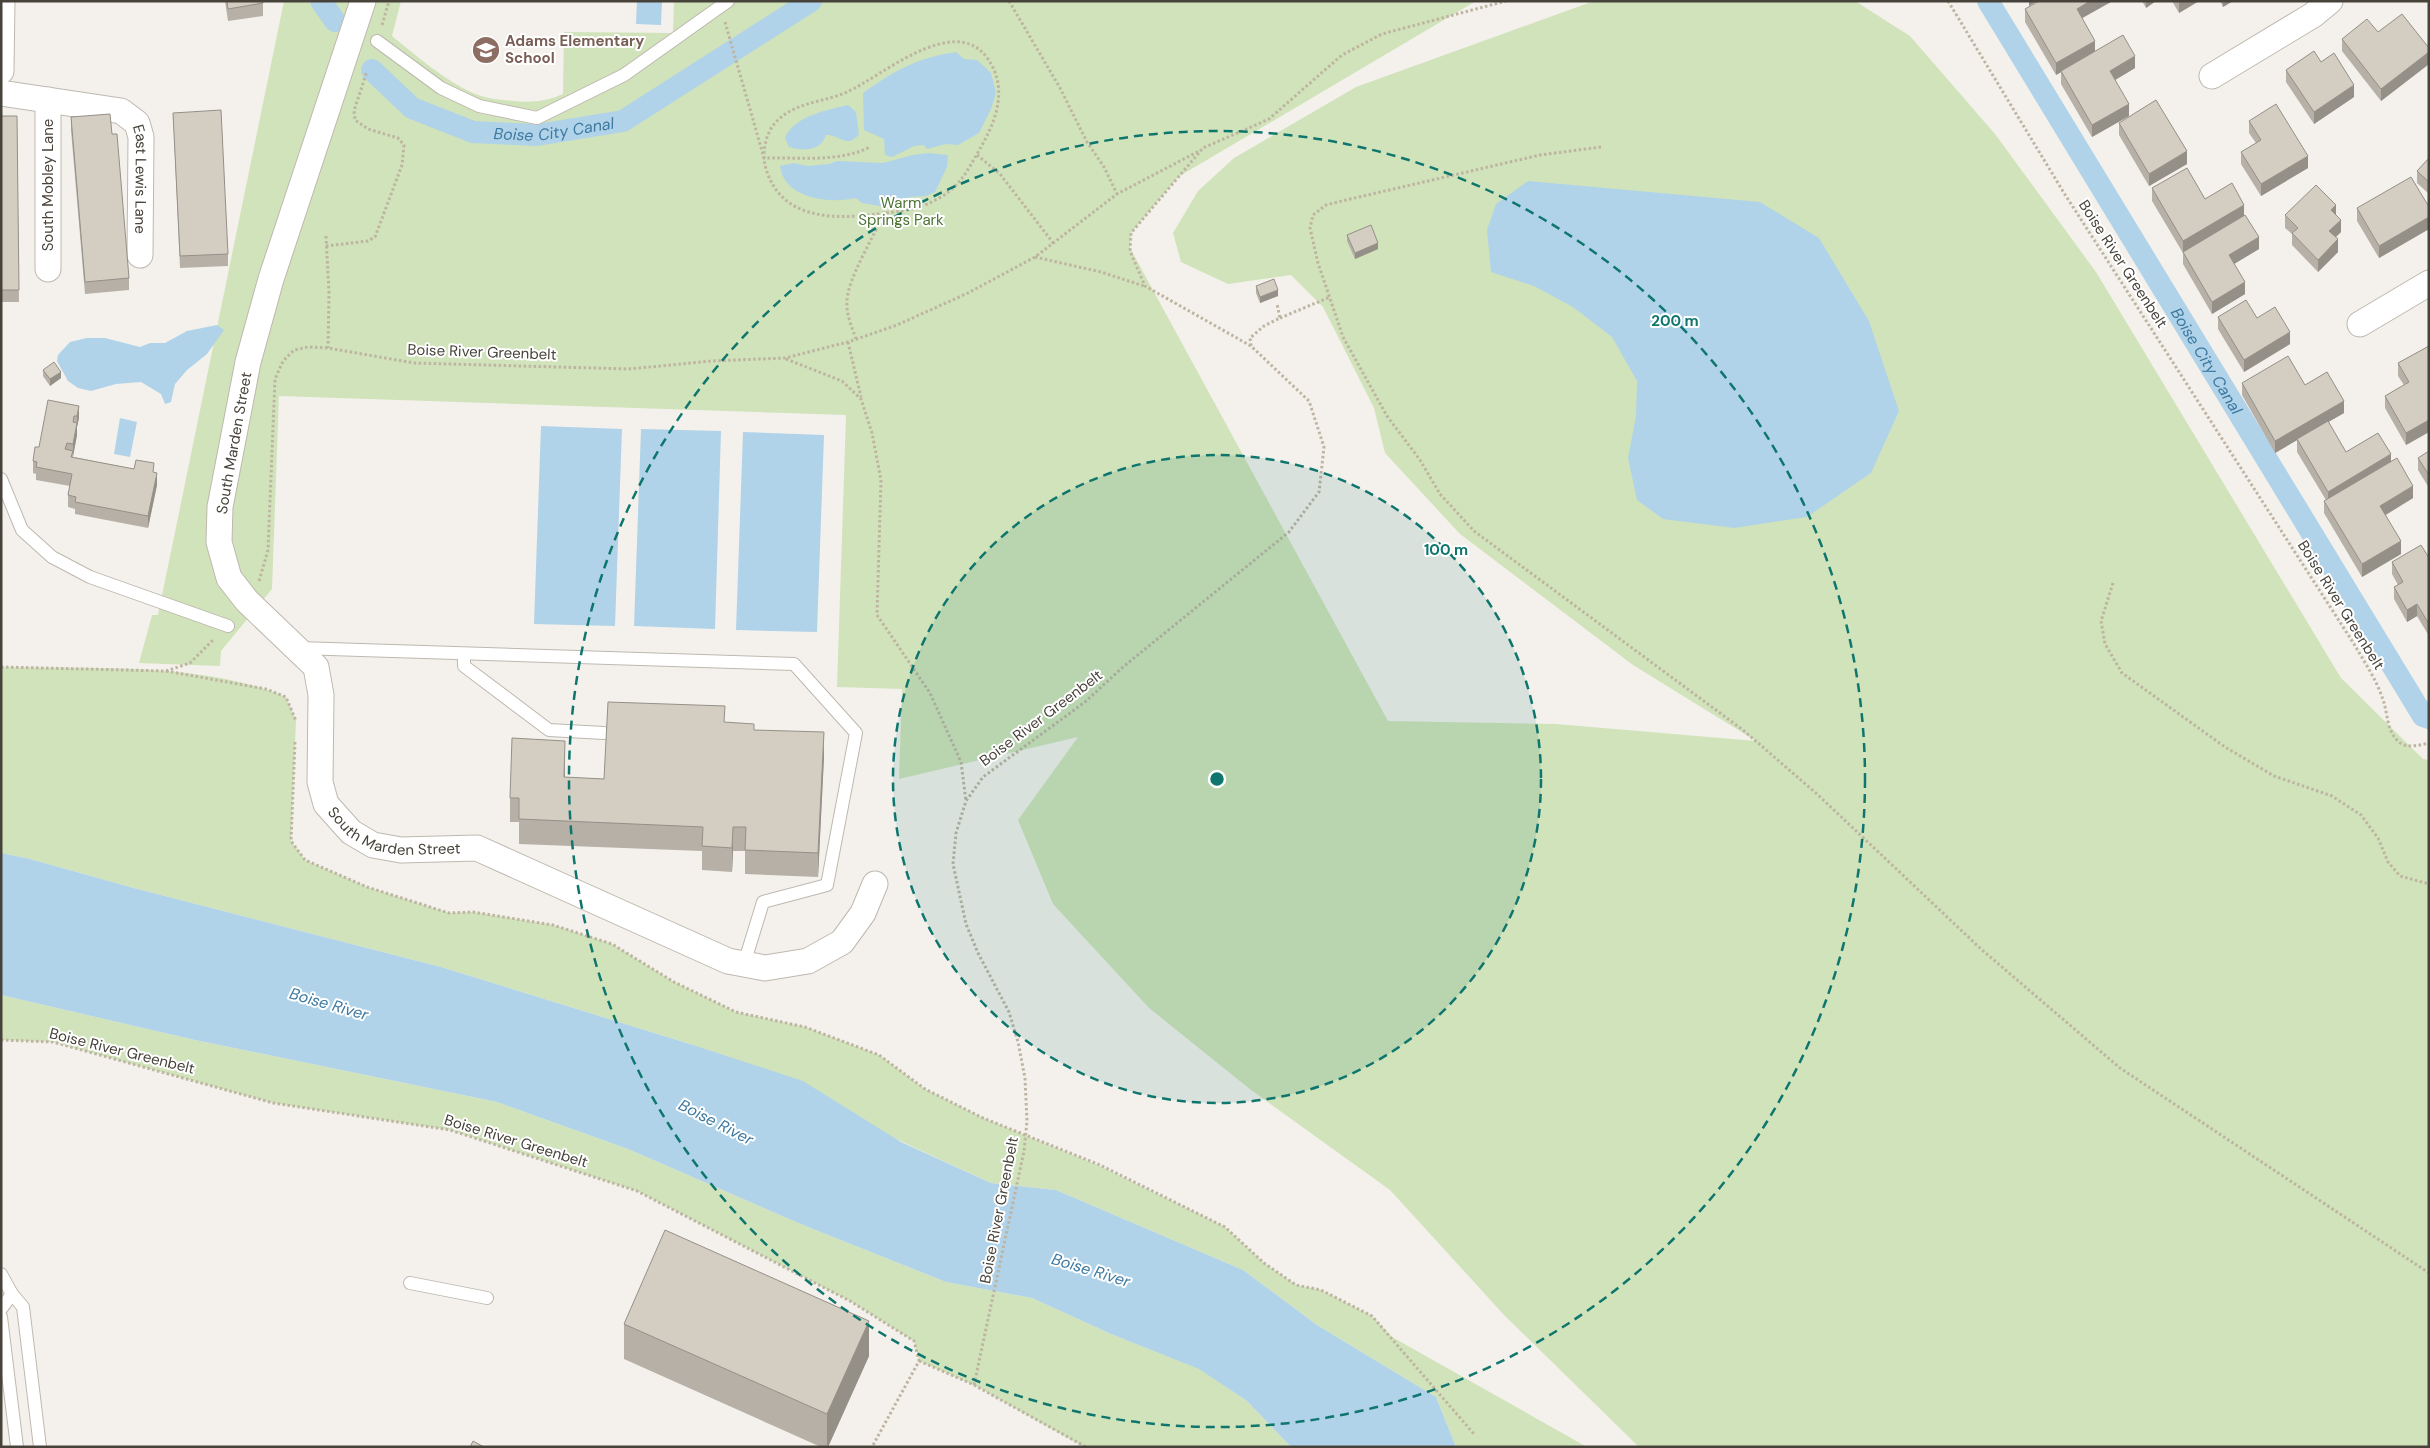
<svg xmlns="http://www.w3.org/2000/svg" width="2430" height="1448" font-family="'DM Sans',sans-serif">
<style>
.green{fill:#d1e3ba}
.water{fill:#b0d3e9}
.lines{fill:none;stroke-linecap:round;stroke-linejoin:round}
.canal{stroke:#b0d3e9;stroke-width:22}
.service-casing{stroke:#beb8af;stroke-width:14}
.minor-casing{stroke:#beb8af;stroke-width:27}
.path{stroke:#beb4a2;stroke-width:3;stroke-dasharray:2.5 2.5;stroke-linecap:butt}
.service{stroke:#fff;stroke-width:12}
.minor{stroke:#fff;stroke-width:25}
.wall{fill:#b6b0a7}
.shaded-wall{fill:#949088}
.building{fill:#d4cdc2;stroke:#949088}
.ring{fill:none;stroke:#0f766e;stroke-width:2.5;stroke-dasharray:9 6}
.labels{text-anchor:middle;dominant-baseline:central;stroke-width:4;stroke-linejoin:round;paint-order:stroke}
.education-label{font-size:15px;font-weight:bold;fill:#785e54;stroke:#fff;text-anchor:start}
.street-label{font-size:15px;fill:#47423a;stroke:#fff}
.park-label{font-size:15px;fill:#4d7333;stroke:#fff}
.water-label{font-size:16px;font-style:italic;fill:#3d79a0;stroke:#fff}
.centre{fill:#0f766e;stroke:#fff;stroke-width:2.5}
.ring-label{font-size:15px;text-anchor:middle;font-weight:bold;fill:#0f766e;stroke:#fff;stroke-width:4;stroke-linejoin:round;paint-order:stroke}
</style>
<rect width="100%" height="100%" fill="#f4f1ec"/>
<g class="green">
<path d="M284,1H308L328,23V1H401L392,36C417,56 444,80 473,93C486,99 501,100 514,101C531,103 548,101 563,94L564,32L673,33L674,1H1476L1178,177L1131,233L1130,248L1388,721L1556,724L1756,741L1633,665L1460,534L1385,453L1374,408L1323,307L1291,275L1228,284L1181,262L1173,233L1198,191L1234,158L1356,87L1594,1H1855L1910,36L1995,134L2096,272L2341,678L2423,759L2429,760V1447H1639L1505,1316L1390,1190L1251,1090L1149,1008L1053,904L1018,820L1078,737L899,779L902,689L837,687L846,415L279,396L272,589L221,651L220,666L139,663L152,615H158Z"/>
<path d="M1,667C90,669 204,662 286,697L296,720L291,841L305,860L367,887L449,913L473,912L553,925L612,944L674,982L736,1012L805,1027L879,1055L925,1089L983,1118L1100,1166L1225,1227L1264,1263L1296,1285L1321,1290L1372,1316L1392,1337L1587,1447H1456L1436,1397L1317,1325L1243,1270L1056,1190L991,1183L693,1045L441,967L130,887L30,859L1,853Z"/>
<polygon points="1,995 195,1040 497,1102 628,1149 803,1225 946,1282 1032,1298 1111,1334 1200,1369 1247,1401 1291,1447 1084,1447 974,1385 919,1361 914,1341 850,1301 637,1191 450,1130 273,1103 53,1042 1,1040"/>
</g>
<g class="water">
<polygon points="637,1 662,1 661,25 636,24"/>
<path d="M956,52L964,59L977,60L991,73L996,93L991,109L979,133L958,145L946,144L927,149L924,145L914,146L892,157L885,155L884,139L864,130L863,93C895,70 917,58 956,52Z"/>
<path d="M848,105L856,112L859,135L851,141C842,142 835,134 826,135C820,152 803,151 789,147L785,138C794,116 827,110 848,105Z"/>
<path d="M928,153L948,155L947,167L935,192L926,196L910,197L886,207L862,203L856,198C830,204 784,199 780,166L794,163L807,166L829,164L837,161L883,163L913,155Z"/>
<polygon points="1528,181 1760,202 1819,238 1869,321 1899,411 1871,473 1807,517 1734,528 1663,519 1637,500 1628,458 1636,416 1637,381 1612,337 1573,307 1534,286 1491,272 1487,230 1496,204"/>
<polygon points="217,325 224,330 207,354 187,370 175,384 171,402 165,404 161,394 141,382 116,384 91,391 78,388 68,381 57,361 58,355 70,342 87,338 105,338 140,347 150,343 165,343 187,331"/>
<polygon points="120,418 137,422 130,457 114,454"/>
<polygon points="541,426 622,429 615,626 534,624"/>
<polygon points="641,429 721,431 715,629 634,626"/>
<polygon points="743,432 824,435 817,632 736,630"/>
<polygon points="1,853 30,859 130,887 441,967 693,1045 803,1081 901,1142 991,1183 1056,1190 1243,1270 1317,1325 1436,1397 1456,1447 1291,1447 1247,1401 1199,1369 1111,1334 1032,1298 946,1282 803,1225 628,1149 497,1102 195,1040 1,995"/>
</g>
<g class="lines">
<g class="canal">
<polyline points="321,1 335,21"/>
<path id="s1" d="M1988,1L2423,716L2429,718"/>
<path id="s2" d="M372,70L412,108L473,132L537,135L623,121L811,1"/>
</g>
<defs>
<g id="service">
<polyline points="377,41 441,88 479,106 537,118 624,75 728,1"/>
<polyline points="1,479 22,530 52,557 90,577 228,626"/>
<polyline points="298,648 794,664 856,733 827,885 763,902 744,964"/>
<polyline points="464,654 464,666 549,730 604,733"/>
<polyline points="1,1274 12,1294"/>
<polyline points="410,1283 487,1298"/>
<polyline points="1,1309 12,1294 23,1307 40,1447"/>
<polyline points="1,1317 17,1447"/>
</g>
<g id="minor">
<path id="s3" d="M363,1L271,279L248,362L220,507L219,542L229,578L247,601L316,667L321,695L320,782L326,804L351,832L373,845L401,850L477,848L728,961L765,968L808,961L842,942L863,913L875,884"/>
<polyline points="1,71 2,1"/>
<polyline points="2212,76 2313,15 2330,1"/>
<path id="s4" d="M1,93L121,111L137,123L141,137L140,255"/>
<polyline points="48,100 48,269"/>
<polyline points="2360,324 2429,283"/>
</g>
</defs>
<use href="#service" class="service-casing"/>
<use href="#minor" class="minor-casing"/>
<g class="path">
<polyline points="1009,1 1060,88 1087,142 1104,167 1117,194"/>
<path d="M1948,1L2064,193L2354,644C2365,663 2378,682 2384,703C2388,716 2387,732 2399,742C2407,749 2419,745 2429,743"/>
<path d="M725,22L764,158C798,157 838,163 870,147"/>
<polyline points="382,25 389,1"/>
<polyline points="1601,147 1540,155 1346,200 1326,205 1313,215 1310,228 1318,263 1343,337 1387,416 1420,460 1440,494 1474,531 1743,730 1817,794 1981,949 2120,1068 2429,1273"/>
<polyline points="977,155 1000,174 1054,244"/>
<polyline points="326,236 329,293 328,348"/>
<polyline points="326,246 368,241 375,237 402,165 404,145 398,138 368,129 355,120 354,111 367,71"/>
<polyline points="1035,257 1101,272 1144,286"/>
<polyline points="1280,318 1330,297"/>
<path d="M856,339C852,327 846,315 847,302C847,279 874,237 884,213C837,220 779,222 765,165C762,152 766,133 775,123C795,101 823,103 847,92C881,77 955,11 988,59C1010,91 994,125 977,154C967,172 959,186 941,197C923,208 905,211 884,213"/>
<polyline points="848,342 861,397"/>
<polyline points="1251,346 1250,338 1264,326 1280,318 1277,304"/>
<polyline points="786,359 842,381 861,399 872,433 881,480 877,615 930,693 961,762 966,801"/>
<polyline points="259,581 268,550 275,379 283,361 294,350 308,347 328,348 414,363 629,369 712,361 785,358 848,342 897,325 968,293 1035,257 1117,194 1201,150"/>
<polyline points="2113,583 2101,621 2105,644 2122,673 2225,747 2274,776 2332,796 2361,815 2378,838 2388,862 2400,876 2429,884"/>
<polyline points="1,667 166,671 190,663 214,639"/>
<polyline points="166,671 266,689 286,697 296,721"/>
<polyline points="295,742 291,841 305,860 367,887 449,913 473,912 553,925 612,944 674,982 736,1012 805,1027 879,1055 925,1089 983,1118 1100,1165 1225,1227 1264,1263 1296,1285 1321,1290 1372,1316 1474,1434"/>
<polyline points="1,1040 53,1042 273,1103 450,1130 637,1191 850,1301 914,1341 919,1361 872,1447"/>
<polyline points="919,1361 974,1385 1086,1447"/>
<polyline points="974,1385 1024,1151 1027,1121 1025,1078 1018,1042 1009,1012 978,953 966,924 953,864 956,833 966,801 983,777 1085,702 1123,667 1289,532 1319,492 1324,447 1309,401 1251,346 1145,286 1130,251 1131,233 1203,148 1269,119 1342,55 1382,34 1506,1"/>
</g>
<use href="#service" class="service"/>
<use href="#minor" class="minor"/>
</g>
<g class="wall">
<polygon points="225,1 263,1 263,16 228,21"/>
<polygon points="2111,1 2082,18 2095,52 2135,68 2115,80 2129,116 2092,137 2061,84 2061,72 2056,75 2025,22 2025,9"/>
<polygon points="2142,1 2156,1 2146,8"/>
<polygon points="2172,1 2199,1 2179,13"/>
<polygon points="2220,1 2233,1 2223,7"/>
<polygon points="2378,32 2429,48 2429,64 2381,101 2342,51 2342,39"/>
<polygon points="2321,62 2354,97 2314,124 2286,82 2286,70"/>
<polygon points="173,113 228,254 228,266 180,268"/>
<polygon points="1,116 17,116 19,302 1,302"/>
<polygon points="71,117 112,134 129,278 129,290 85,294 71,130"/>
<polygon points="2249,121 2308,168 2261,196 2241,164 2241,152 2256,143 2249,133"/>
<polygon points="2119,123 2187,164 2149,186 2119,135"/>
<polygon points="2429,158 2429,194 2417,183 2417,171"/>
<polygon points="2152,188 2205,199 2244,215 2259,249 2234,264 2245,294 2212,314 2183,264 2183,253 2152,201"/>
<polygon points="2429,207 2429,229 2379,258 2357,221 2357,208"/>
<polygon points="2336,214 2341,232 2336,237 2338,252 2318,272 2292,245 2292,234 2285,228 2285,215"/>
<polygon points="1347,235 1378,249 1355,259 1347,241"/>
<polygon points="1256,286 1278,296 1260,303 1256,293"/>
<polygon points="2218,317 2257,318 2290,344 2244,372 2218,329"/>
<polygon points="2429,346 2429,432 2406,445 2385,408 2385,396 2404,385 2398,376 2398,363"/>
<polygon points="43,370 61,378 50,386 43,376"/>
<polygon points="2242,383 2305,385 2344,413 2328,422 2346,452 2391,461 2413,498 2386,515 2401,554 2362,577 2324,513 2324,501 2326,500 2297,452 2297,440 2275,453 2242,395"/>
<polygon points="79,406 79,418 77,427 77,435 73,457 134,469 154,472 157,485 148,528 75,514 75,509 68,507 68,495 70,486 36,480 36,474 33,473 33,461 39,447"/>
<polygon points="2429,451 2429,488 2418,470 2418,458"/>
<polygon points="2429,558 2429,636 2417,616 2407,622 2394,599 2394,587 2398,585 2392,574 2392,562"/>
<polygon points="754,730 824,757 818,877 745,874 745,851 733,851 732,872 702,870 702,851 519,844 519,822 510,822 510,798 565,765 565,777 604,779"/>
<polygon points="624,1324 869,1356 828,1447 821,1447 624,1359"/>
</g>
<g class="shaded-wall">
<polygon points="2029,1 2037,1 2029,6"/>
<polygon points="2090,1 2111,2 2077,21 2077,9"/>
<polygon points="2146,1 2156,1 2146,8"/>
<polygon points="2179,1 2199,1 2179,13"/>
<polygon points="2223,1 2233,1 2223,7"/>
<polygon points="2095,41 2095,53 2056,75 2056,63"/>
<polygon points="2429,52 2429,64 2381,101 2381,89"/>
<polygon points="2135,56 2135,68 2110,83 2110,71"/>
<polygon points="2354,85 2354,97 2314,124 2314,112"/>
<polygon points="2129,104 2129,116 2092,137 2092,125"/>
<polygon points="2187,151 2187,164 2149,186 2149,174"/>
<polygon points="2308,156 2308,168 2261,196 2261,184"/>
<polygon points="2244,205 2244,217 2183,253 2183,241"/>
<polygon points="2336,205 2336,217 2331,210"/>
<polygon points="2429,217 2429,229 2379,258 2379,246"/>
<polygon points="2341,220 2341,232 2329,243 2329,231"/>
<polygon points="2259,237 2259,249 2229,267 2229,255"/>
<polygon points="2338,239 2338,252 2318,272 2318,260"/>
<polygon points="1378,243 1378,249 1355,259 1355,253"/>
<polygon points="2245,282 2245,294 2212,314 2212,302"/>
<polygon points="1278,290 1278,296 1260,303 1260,297"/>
<polygon points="2290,332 2290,344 2244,372 2244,360"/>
<polygon points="61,372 61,378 50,386 50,379"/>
<polygon points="2344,401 2344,413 2275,453 2275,441"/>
<polygon points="79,406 79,418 77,427 77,435 73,456 73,444 77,424 77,416"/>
<polygon points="2429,420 2429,432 2406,445 2406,433"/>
<polygon points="2391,454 2391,466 2328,504 2328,492"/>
<polygon points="157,473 157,485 148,528 148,516"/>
<polygon points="2413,486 2413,498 2380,518 2380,506"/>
<polygon points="2401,541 2401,554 2362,577 2362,564"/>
<polygon points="2417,604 2417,616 2407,622 2407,610"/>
<polygon points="824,732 824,757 818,877 818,853"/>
<polygon points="565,741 565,765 564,801 564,777"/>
<polygon points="733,827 733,851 732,872 732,848"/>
<polygon points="869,1321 869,1356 828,1447 827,1447 827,1414"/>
</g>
<g class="building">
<polygon points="227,1 263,1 263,3 228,9"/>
<polygon points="2039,1 2090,1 2077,9 2095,41 2056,63 2025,9"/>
<polygon points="2402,14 2429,48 2429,52 2381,89 2342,39 2367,19 2378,32"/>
<polygon points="2123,35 2135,56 2110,71 2129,104 2092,125 2061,71"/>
<polygon points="2314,51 2321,62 2334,53 2354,85 2314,112 2286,70"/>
<polygon points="2156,100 2187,151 2149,174 2119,123"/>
<polygon points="2276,104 2308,156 2261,184 2241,152 2261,140 2249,121"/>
<polygon points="221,110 228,254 180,256 173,113"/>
<polygon points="110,114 112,134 117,134 129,278 85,282 71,117"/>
<polygon points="1,116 17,116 19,290 1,290"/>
<polygon points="2429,158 2429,182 2417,171"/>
<polygon points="2187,168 2205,199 2232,183 2244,205 2183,241 2152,188"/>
<polygon points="2411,177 2429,207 2429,217 2379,246 2357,208"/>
<polygon points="2316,185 2336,205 2331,210 2341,220 2329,231 2338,239 2318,260 2292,233 2298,228 2285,215"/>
<polygon points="2245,215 2259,237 2229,255 2245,282 2212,302 2183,252"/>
<polygon points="1371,225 1378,243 1355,253 1347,235"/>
<polygon points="1274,279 1278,290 1260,297 1256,286"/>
<polygon points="2246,300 2257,318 2275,307 2290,332 2244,360 2218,317"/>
<polygon points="2429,346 2429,420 2406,433 2385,396 2409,382 2398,363"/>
<polygon points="2288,356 2305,385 2327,372 2344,401 2275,441 2242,383"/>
<polygon points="54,362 61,372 50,379 43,370"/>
<polygon points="48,400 79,406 77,416 74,416 73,422 77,423 73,444 67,443 65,449 73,451 71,457 134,469 136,460 154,463 153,472 157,473 148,516 75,502 76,497 68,495 72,474 36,467 37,462 33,461 35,447 39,447"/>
<polygon points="2328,421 2346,452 2378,433 2391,454 2328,492 2297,439"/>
<polygon points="2429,451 2429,475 2418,458"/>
<polygon points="2397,458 2413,486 2380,506 2401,541 2362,564 2324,501"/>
<polygon points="2421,545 2429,558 2429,624 2417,604 2407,610 2394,587 2403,582 2392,562"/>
<polygon points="608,702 725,706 724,722 754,724 754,730 824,732 818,853 745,850 746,827 733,827 732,848 702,846 703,827 519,819 519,798 510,798 512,738 565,741 564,777 604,779"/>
<polygon points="665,1230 869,1321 827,1414 624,1324"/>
<polygon points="473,1441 484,1447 470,1447"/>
</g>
<circle cx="1217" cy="779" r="324" fill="#0f766e" fill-opacity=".12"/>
<g class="ring">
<circle cx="1217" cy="779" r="324"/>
<circle cx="1217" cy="779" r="648"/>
</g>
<defs>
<symbol id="school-disc" viewBox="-11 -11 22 22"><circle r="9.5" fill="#8d6e63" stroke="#fff"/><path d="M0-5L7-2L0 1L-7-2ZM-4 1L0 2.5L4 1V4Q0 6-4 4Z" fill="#fff"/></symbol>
</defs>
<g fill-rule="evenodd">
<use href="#school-disc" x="470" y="34" width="32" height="32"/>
</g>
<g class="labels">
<g class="education-label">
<text x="505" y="41">Adams Elementary<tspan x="505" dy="17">School</tspan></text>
</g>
<g class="street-label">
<text stroke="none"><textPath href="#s4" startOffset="198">East Lewis Lane</textPath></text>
<text transform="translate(48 185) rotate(-90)">South Mobley Lane</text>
<text transform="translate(2123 264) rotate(57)">Boise River Greenbelt</text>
<text transform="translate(482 352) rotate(2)">Boise River Greenbelt</text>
<text transform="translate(234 443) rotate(-80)">South Marden Street</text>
<text transform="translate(2341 605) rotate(58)">Boise River Greenbelt</text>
<text transform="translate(1041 718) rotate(-37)">Boise River Greenbelt</text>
<text stroke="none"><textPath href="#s3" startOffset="941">South Marden Street</textPath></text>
<text transform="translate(122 1051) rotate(14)">Boise River Greenbelt</text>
<text transform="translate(516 1141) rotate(17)">Boise River Greenbelt</text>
<text transform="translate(999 1210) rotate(-79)">Boise River Greenbelt</text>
</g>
<g class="park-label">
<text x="901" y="203">Warm<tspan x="901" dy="17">Springs Park</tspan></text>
</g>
<g class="water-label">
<text stroke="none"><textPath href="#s2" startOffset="202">Boise City Canal</textPath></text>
<text stroke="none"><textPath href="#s1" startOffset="421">Boise City Canal</textPath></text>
<text transform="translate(329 1004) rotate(16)">Boise River</text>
<text transform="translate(716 1122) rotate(27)">Boise River</text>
<text transform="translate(1091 1270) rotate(17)">Boise River</text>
</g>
</g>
<circle cx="1217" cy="779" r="8" class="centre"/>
<g class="ring-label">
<text x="1675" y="326">200 m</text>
<text x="1446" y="555">100 m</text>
</g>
<rect width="2430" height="1448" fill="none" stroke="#47423a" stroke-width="5"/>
</svg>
